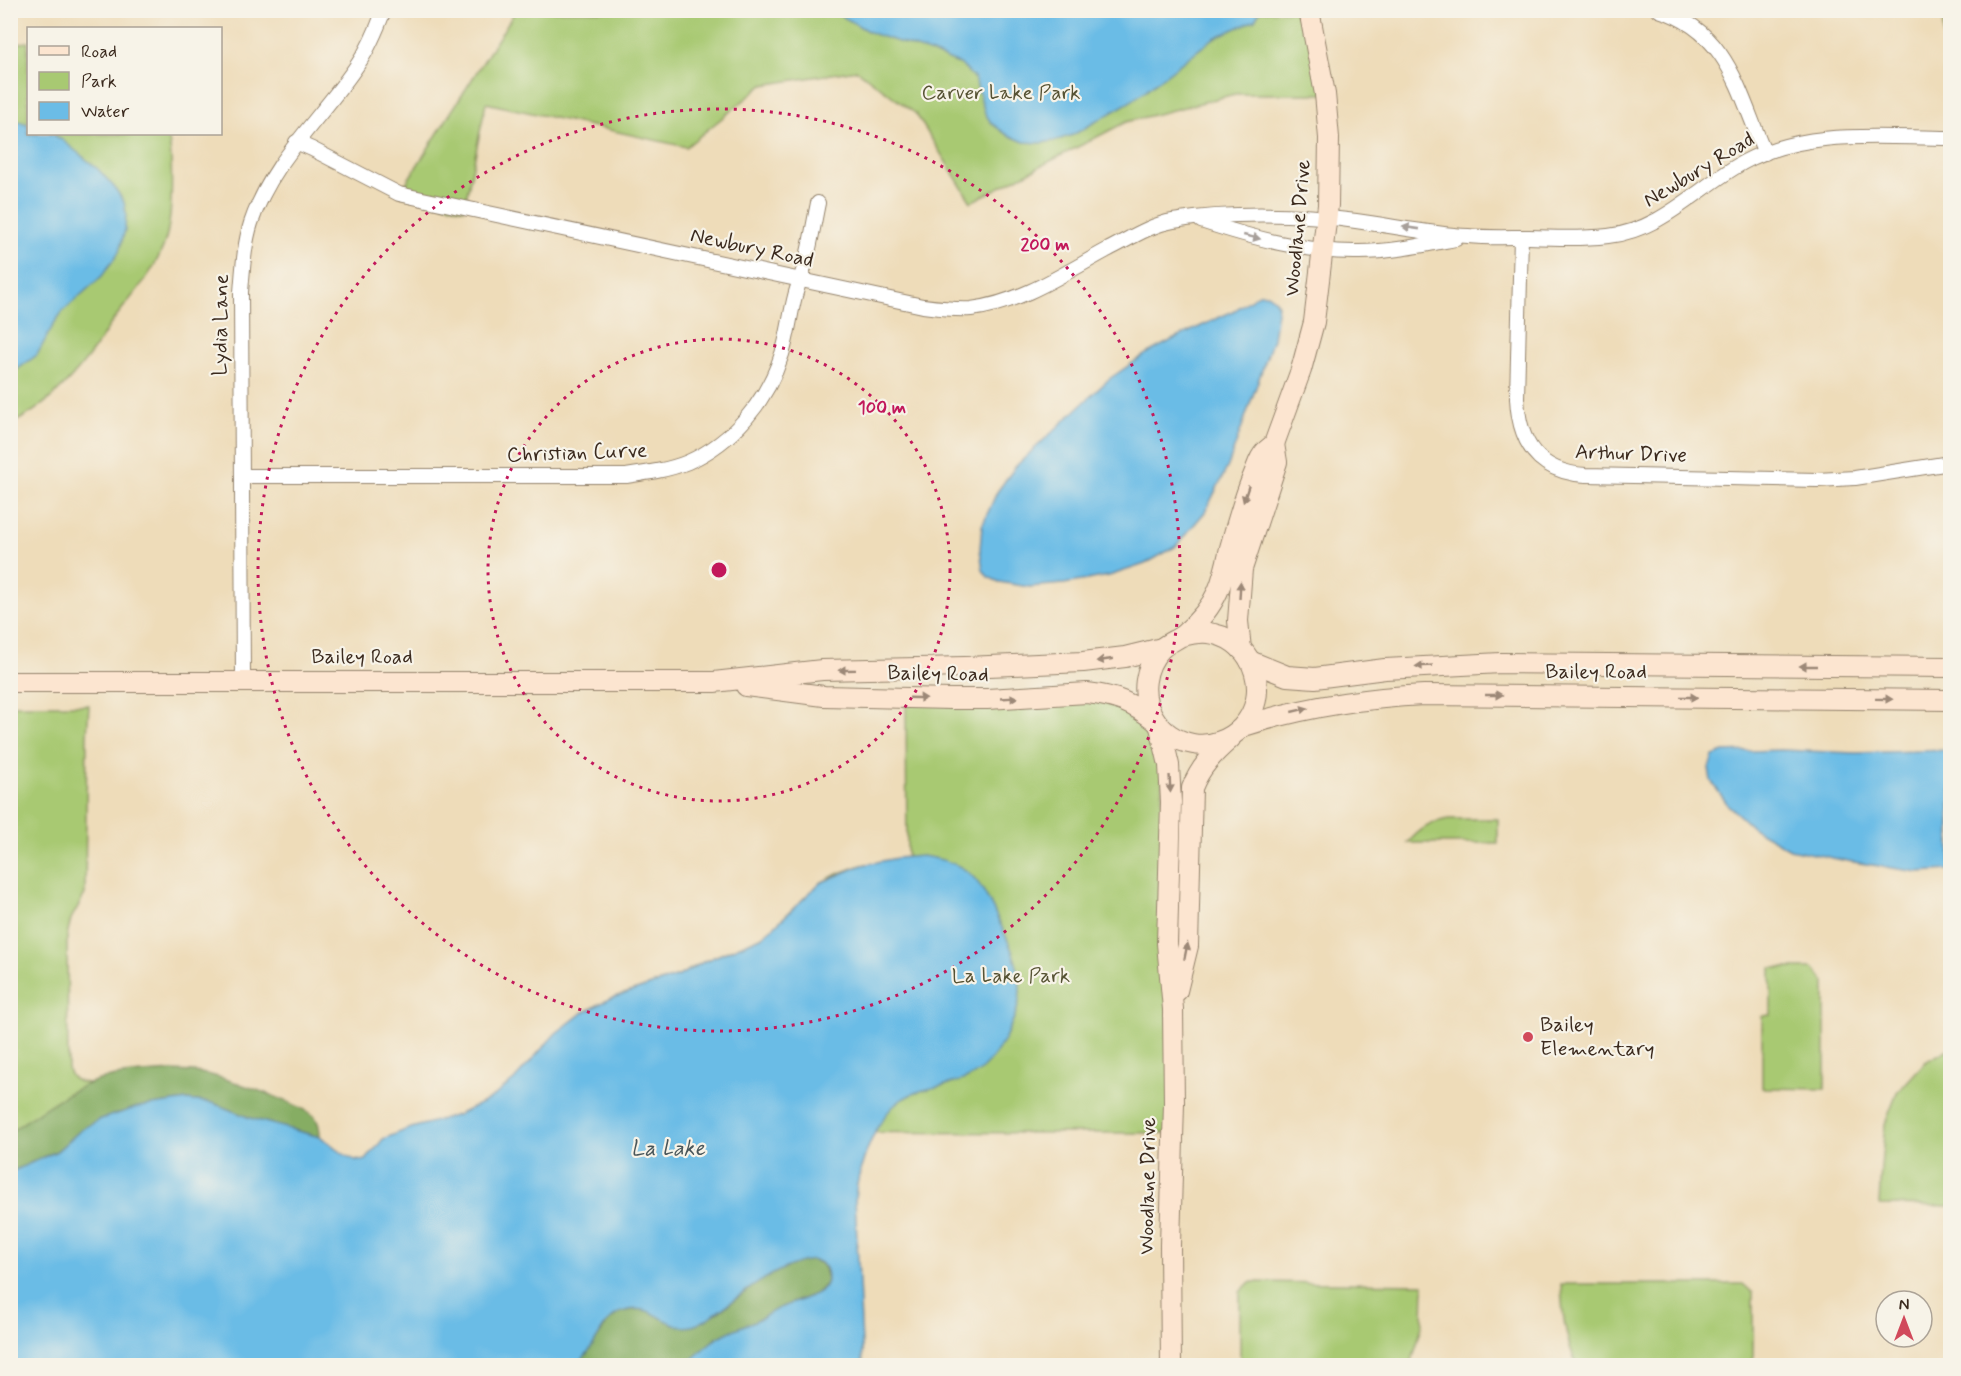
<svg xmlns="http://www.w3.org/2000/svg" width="1961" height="1376" font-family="Mynerve,sans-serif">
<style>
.green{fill:#a8c972;stroke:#727a48;stroke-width:1.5}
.forest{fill:#86ad64;stroke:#606c41;stroke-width:1.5}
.water{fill:#6bbce6;stroke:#537382;stroke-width:1.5}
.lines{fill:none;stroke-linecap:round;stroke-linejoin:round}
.street-casing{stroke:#94836c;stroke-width:16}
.secondary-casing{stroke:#94836c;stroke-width:22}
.street{stroke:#fff;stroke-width:14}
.secondary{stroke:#fce5d0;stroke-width:20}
.oneway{fill:#a79f9a}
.oneway2{fill:#9c8877}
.ring{fill:none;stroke:#c2185b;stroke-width:3;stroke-dasharray:3 6}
.poi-dot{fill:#d1495b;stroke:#f7f3e8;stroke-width:2}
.labels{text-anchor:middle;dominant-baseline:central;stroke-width:4.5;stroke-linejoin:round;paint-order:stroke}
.park-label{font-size:21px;fill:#565233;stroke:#f7f3e8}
.street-label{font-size:21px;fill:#3b2a1e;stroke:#f7f3e8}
.poi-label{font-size:21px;fill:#3b2a1e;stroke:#f7f3e8;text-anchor:start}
.water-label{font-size:22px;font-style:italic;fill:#49565a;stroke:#f7f3e8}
.centre{fill:#c2185b;stroke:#f7f3e8;stroke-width:3}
.ring-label{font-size:18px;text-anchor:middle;font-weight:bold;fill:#c2185b;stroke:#f7f3e8;stroke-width:4.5;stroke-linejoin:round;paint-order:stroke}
</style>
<rect width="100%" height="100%" fill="#f7f3e8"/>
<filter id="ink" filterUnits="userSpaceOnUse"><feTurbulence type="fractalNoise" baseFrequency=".0167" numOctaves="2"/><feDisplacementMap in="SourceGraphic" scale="12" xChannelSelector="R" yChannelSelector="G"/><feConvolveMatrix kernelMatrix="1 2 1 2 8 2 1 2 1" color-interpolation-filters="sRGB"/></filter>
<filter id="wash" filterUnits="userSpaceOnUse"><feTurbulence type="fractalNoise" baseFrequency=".008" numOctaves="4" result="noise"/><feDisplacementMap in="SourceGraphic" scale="24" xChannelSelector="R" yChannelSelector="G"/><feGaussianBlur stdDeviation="1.35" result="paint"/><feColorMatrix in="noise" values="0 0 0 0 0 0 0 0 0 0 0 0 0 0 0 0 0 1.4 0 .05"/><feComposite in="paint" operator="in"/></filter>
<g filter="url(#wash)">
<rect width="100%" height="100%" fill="#eedcb9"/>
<g class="green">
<polygon points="513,11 1309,11 1325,94 1235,94 1126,122 971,202 916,114 857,70 763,85 686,147 486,103 464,209 399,194 513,15"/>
<polygon points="1923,11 1950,11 1950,138 1946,138 1943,17"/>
<path d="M28,42V134H168C173,157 173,215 166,238C157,271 132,295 112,322C104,333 98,345 89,356C67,385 44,408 11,424L10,44Z"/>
<polygon points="1087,693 1160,727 1173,1133 618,1132 618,996 679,976 705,961 761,937 776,925 820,883 837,874 862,865 907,857 906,698"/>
<path d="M10,705H89L87,736L85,894L71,919L67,935L68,1069C71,1081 80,1083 91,1083L66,1094L11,1365Z"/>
<path d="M1450,819H1498V843H1408C1419,829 1432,821 1450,819Z"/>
<polygon points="1771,968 1813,968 1825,982 1825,1089 1762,1088 1762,1016 1771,1015"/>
<polygon points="1950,1048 1950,1206 1879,1205 1881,1167 1885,1124 1897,1093 1925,1062"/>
<polygon points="1250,1282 1424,1284 1423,1322 1411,1365 1240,1365 1240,1292"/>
<path d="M1561,1284H1743L1753,1293V1365H1577C1565,1339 1562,1312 1561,1284Z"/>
</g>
<g class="forest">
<path d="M172,1071C183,1072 194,1071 205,1074C223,1077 302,1104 314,1116C319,1121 320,1130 320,1137L250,1118L213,1103L187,1100L139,1107L101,1119L82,1129L57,1151L11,1172L10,1132C36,1114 61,1095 90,1083C115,1073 145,1073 172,1071Z"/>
<polygon points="812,1260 820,1263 824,1268 827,1279 826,1284 817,1293 777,1309 762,1318 715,1339 686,1365 570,1366 582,1359 609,1321 618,1313 631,1310 644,1309 653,1311 675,1325 717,1313 764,1278 796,1262"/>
</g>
<g class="water">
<polygon points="833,11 1260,11 1255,20 1214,38 1133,100 1073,135 1054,141 1041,143 1024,142 1006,134 991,123 985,113 975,79 961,65 932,53 871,33"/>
<polygon points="11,119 28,124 28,134 52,134 61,139 98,169 115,188 124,202 126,213 125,230 119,252 102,276 64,310 55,322 37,355 11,374"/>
<polygon points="1259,294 1267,294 1274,299 1278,305 1273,339 1228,466 1205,512 1175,547 1145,564 1109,576 1064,584 1029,587 999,582 988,577 983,570 980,549 982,526 997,492 1016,466 1109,379 1146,354 1174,339 1235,310"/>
<polygon points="1780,750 1856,753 1950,750 1950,870 1918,872 1847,861 1790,849 1753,828 1728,805 1711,781 1709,768 1713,756 1724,752"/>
<path d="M922,856C967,862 977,875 996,915C1009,942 1026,975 1018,1006C1015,1018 1009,1029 1004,1040C996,1054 985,1070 970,1077C948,1088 922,1086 901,1100C875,1118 859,1166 855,1197L863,1365H686C695,1357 703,1348 713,1341C726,1331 744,1326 759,1319C766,1316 772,1311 779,1308C790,1304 802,1300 813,1295C819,1293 827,1287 827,1279C827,1249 796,1263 781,1270C761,1279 745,1292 727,1305C717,1312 705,1323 692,1326C665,1332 654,1298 619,1313C602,1321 596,1346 582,1359C579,1361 574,1363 570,1365H11V1172L57,1151L82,1129L101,1119L139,1107L187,1100L213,1103L250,1118L320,1137C335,1144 349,1165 366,1160L383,1139L408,1129L457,1115L490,1099L514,1080L556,1033L581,1014L609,999L679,976L705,961L761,937L776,925L820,883L862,865L897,858Z"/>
</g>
</g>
<g filter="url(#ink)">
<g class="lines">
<defs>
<g id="street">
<path d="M1659,10C1729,31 1739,94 1765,153"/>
<path d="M296,142L312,149L399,194L923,306C939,308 955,310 971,309C1021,303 1066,272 1109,249C1129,239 1150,225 1173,221C1229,212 1299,213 1356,221C1393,226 1431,234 1468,236C1488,238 1508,237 1527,237C1555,238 1581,239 1608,236C1663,230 1698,187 1744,162C1807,128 1882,138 1950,138"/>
<path d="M1201,221C1250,237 1307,253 1359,252C1391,252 1424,245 1456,239"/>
<path d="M1521,237L1517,398C1519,443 1538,472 1586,475L1817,480L1855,478L1950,463"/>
<path d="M242,476H626C647,473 669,470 688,462C733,442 767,401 782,354C788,336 790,315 795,296C798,284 803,273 806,261C811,242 814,222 818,203"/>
<path d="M243,681L241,292C243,269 244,245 251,223C272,160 322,118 358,64C369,48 377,29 384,10"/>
</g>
<g id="secondary">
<path d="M1182,636C1193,633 1203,631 1214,634C1256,643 1271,696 1242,727C1230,740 1210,747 1193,744C1176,741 1161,731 1153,716C1140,695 1144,667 1161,649C1168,642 1177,640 1184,634C1197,623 1211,607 1218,591C1224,577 1227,562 1230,548C1237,523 1244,497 1254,474C1257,467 1259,458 1264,453C1266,450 1271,447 1274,444L1301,370L1314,322L1328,205L1329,138L1325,94L1309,10"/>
<polyline points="1241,649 1238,621 1242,569 1277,462 1274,444"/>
<polyline points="1250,661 1287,676 1315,678 1385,669 1501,663 1950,667"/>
<polyline points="10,682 714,682 822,670 965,667 1083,662 1125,657 1162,648"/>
<path d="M746,686L824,696L951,699H987L1087,693C1116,696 1132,703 1156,721"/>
<path d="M1244,726C1304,707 1361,698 1424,695L1950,700"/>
<polyline points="1160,727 1169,765 1171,802 1167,943 1173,1009 1174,1103 1170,1245 1171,1366"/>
<path d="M1177,991L1188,946L1192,788C1200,767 1214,753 1230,739"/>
</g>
</defs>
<use href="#street" class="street-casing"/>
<use href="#secondary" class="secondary-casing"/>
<use href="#street" class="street"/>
<use href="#secondary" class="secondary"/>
</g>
<defs><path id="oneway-solid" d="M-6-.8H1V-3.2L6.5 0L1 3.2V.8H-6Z" transform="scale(1.5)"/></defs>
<g class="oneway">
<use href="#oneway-solid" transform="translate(1411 228) rotate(-172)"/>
<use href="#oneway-solid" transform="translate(1252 237) rotate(13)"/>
</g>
<g class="oneway2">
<use href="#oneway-solid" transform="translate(1246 494) rotate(108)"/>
<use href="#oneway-solid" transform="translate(1240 590) rotate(-87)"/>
<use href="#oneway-solid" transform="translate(1105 660) rotate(172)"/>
<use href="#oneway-solid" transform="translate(1424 666) rotate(177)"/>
<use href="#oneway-solid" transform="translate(1808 666) rotate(-180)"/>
<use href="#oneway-solid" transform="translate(847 670) rotate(179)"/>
<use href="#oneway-solid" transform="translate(1494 695)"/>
<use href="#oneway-solid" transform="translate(1689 697) rotate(1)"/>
<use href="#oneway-solid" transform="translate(918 698) rotate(2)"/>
<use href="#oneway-solid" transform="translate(1009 698) rotate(-3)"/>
<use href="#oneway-solid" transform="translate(1884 699) rotate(1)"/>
<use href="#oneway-solid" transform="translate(1300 710) rotate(-13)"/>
<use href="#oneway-solid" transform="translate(1170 784) rotate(87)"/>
<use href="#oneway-solid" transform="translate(1186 951) rotate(-79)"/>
</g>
</g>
<g class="ring">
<circle cx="719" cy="570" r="231"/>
<circle cx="719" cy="570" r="461"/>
</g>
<circle class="poi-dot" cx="1528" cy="1037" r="6"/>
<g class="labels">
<g class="park-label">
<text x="1001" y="93">Carver Lake Park</text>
<text x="1011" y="976">La Lake Park</text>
</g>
<g class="street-label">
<text transform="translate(1699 170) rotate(-31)">Newbury Road</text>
<text transform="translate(1298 228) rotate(-85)">Woodlane Drive</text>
<text transform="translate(752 248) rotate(12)">Newbury Road</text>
<text transform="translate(221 325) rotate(-89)">Lydia Lane</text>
<text transform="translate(577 453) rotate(-2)">Christian Curve</text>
<text transform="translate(1631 454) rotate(2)">Arthur Drive</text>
<text x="362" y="657">Bailey Road</text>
<text x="1596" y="672">Bailey Road</text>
<text transform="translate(938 674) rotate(1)">Bailey Road</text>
<text transform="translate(1148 1186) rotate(-89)">Woodlane Drive</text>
</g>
<g class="poi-label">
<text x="1540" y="1025">Bailey<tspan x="1540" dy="24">Elementary</tspan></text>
</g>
<g class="water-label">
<text x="668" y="1149">La Lake</text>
</g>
</g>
<circle cx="719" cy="570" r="9" class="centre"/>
<g class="ring-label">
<text x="1045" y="250">200 m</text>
<text x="882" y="413">100 m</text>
</g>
<rect width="1961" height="1376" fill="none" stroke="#f7f3e8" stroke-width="36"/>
<rect x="27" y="27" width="195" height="108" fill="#f7f3e8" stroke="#aca397" stroke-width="1.5"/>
<rect x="39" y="46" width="30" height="9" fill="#fce5d0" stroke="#aca397" stroke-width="1.5"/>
<text x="81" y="57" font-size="18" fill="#3b2a1e">Road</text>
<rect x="39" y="72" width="30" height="18" fill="#a8c972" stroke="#aca397" stroke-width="1.5"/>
<text x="81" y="87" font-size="18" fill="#3b2a1e">Park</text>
<rect x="39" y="102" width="30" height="18" fill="#6bbce6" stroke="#aca397" stroke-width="1.5"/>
<text x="81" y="117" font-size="18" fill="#3b2a1e">Water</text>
<g transform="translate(1904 1319)"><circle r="28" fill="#f7f3e8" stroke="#aca397" stroke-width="1.5"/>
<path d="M0-4.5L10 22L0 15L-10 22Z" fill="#d1495b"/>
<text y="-9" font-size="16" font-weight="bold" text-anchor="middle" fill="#3b2a1e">N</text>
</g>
</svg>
